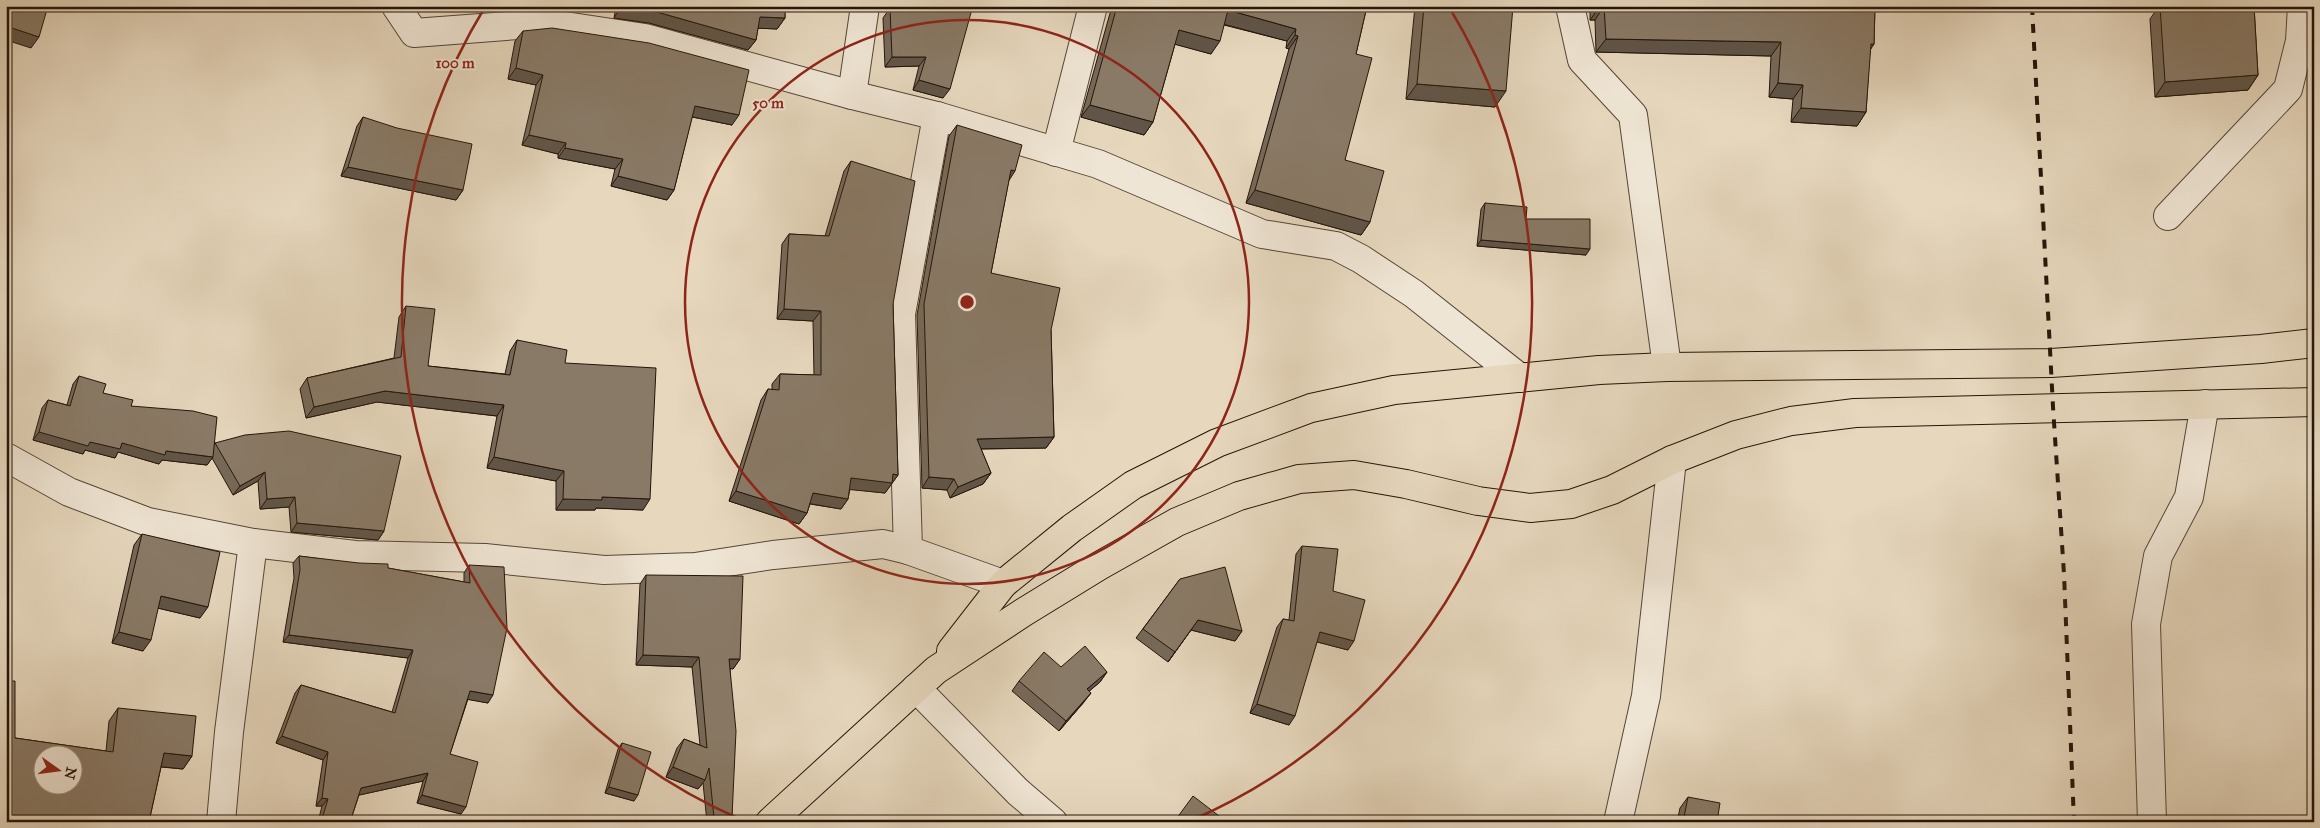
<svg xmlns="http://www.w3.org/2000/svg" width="2320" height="828" font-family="'IM FELL Great Primer',serif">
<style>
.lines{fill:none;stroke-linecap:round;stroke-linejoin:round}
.street-casing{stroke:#544637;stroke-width:30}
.highway-casing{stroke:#24150a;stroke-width:30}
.street{stroke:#efe5d4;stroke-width:28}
.highway{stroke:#e6d7bd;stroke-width:28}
.rail{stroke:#24150a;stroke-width:4;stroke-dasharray:9 9;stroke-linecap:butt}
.wall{fill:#766959;stroke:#24150a}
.shaded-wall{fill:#605548;stroke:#24150a}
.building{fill:#897a67;stroke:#24150a;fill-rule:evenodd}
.ring{fill:none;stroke:#8f2418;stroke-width:2.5}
.centre{fill:#8f2418;stroke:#efe5d4;stroke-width:2.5}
.ring-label{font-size:15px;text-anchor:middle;font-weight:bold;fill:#8f2418;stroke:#efe5d4;stroke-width:4;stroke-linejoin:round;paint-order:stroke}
</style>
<rect width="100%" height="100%" fill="#e6d7bd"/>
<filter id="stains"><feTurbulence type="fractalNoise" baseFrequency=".004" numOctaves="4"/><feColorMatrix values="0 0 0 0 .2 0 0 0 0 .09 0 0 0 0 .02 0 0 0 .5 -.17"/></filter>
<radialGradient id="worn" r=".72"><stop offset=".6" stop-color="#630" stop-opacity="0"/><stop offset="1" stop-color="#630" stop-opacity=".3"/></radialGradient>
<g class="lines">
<defs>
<g id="street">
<polyline points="396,6 414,33 545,23 645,38 852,95 937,116 1098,164 1262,234 1336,246 1361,259 1414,294 1520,378"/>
<polyline points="1570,6 1582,60 1633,115 1667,367"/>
<polyline points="852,95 865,6"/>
<polyline points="1056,152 1093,6"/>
<polyline points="2168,216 2288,89 2300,41 2302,6"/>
<polyline points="6,457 69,492 148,522 253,543 355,555 485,558 604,570 695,567 773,555 883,544 908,550 1003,584"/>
<polyline points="908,550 901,314 937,116"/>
<polyline points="916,688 1018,792 1053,822"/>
<polyline points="221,822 229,732 253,543"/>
<polyline points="1618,822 1646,696 1672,460"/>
<polyline points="2152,822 2146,624 2158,556 2189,497 2205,404"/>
</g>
<g id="highway">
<polyline points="951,651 1003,584 1072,528 1133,485 1217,443 1311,408 1394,390 1599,370 1667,367 2051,363 2261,349 2314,343"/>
<polyline points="770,822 936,670 1024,612 1099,566 1177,522 1239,496 1299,479 1354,475 1406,484 1478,501 1530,508 1571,504 1612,490 1672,460 1736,435 1791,421 1855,413 2314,402"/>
</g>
</defs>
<use href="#street" class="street-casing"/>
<use href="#highway" class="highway-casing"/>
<use href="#street" class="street"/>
<use href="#highway" class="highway"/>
<polyline class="rail" points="2032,6 2053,407 2064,574 2074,822"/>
</g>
<g class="wall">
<polygon points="616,6 785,6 785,18 777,29 758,28 756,40 748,50 649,23 614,18"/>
<polygon points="938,6 943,98 913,90 919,66 885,67 883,18 890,8"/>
<polygon points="1112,6 1367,6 1356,54 1345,160 1370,222 1361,235 1246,203 1289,49 1286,48 1287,41 1224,25 1211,54 1175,44 1153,122 1144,135 1081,117"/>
<polygon points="1415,6 1513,6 1495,107 1406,99"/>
<polygon points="1590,6 1875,6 1874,44 1870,50 1866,112 1857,126 1791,122 1793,99 1769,97 1771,56 1596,52 1595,20 1590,20"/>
<polygon points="2159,6 2254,6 2258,75 2248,90 2155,97 2150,19"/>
<polygon points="523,31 732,125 692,117 674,190 667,200 611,186 615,169 558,158 558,154 522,145 536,85 508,79 515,41"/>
<polygon points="363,117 463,190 456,200 341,176 357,126"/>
<polygon points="957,125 1009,179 991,273 1051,330 1054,437 1046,448 981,449 991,473 983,484 950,498 947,490 922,488 917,315 949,136"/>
<polygon points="851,161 893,304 898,475 885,493 850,489 848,499 841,509 810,504 807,513 799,524 729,501 761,400 768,389 772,390 772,384 780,374 814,375 813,321 777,319 782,244 789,234 825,236 844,171"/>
<polygon points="1485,203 1526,219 1586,255 1477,246 1481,209"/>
<polygon points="406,306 428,366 505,374 510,351 517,340 565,363 643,510 596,508 595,510 556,510 556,481 487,468 497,416 377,402 306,418 300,389 307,378 394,358 399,317"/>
<polygon points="79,376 103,393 214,444 215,443 384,531 378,540 291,532 289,507 260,509 258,481 233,495 212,458 207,465 162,460 159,464 118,452 115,458 85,450 83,454 33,440 42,408 48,400 67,405 73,384"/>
<polygon points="142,534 200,618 158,608 143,651 112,643 134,545"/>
<polygon points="1302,546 1333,591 1348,650 1317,642 1289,725 1250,713 1277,627 1283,619 1289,620 1296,554"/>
<polygon points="299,556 388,568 464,582 464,573 469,565 488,703 468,699 450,754 461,814 417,803 423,781 359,795 350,822 318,822 322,806 316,806 323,760 276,743 295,693 301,685 392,712 408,658 283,642 294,578 293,563"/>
<polygon points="646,575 740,659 733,669 730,668 732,817 729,822 707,822 703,783 698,789 666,777 677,748 684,739 700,745 692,667 636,665 640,584"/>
<polygon points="1180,579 1242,631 1235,641 1191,630 1168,662 1136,638"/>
<polygon points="1107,672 1100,682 1089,691 1084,702 1059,731 1012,691 1019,681"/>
<polygon points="118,708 192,756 183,769 161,767 150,817 15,738 106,751 109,721"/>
<polygon points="622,743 634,801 605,793 618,749"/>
<polygon points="1688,797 1717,822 1677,822 1680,808"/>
</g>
<g class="shaded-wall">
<polygon points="1600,6 1604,6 1595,20 1590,20"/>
<polygon points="621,7 657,12 756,40 748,50 649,23 614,18"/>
<polygon points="1228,10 1296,29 1287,41 1219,23"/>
<polygon points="760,17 785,18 777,29 753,28"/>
<polygon points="6,26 39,37 31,48 6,40"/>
<polygon points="1179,30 1220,41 1211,54 1170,43"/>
<polygon points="1295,35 1298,36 1289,49 1286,48"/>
<polygon points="1606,39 1781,42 1771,56 1596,52"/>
<polygon points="1871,44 1874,44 1865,57"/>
<polygon points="892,57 926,57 919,66 885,67"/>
<polygon points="516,68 543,75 536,85 508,79"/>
<polygon points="2258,75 2248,90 2155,97 2165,82"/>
<polygon points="919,80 950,89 943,98 913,90"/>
<polygon points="1778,83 1803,85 1793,99 1769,97"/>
<polygon points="1417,84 1506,91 1495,107 1406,99"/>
<polygon points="1090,105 1153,122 1144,135 1081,117"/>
<polygon points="695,106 739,115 732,125 688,116"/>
<polygon points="1801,108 1866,112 1857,126 1791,122"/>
<polygon points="529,135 566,143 558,154 522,145"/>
<polygon points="565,148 623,159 615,169 558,158"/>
<polygon points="348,167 463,190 456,200 341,176"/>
<polygon points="1011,170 1015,171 1008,182"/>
<polygon points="618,176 674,190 667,200 611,186"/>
<polygon points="1255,190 1370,222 1361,235 1246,203"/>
<polygon points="1481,240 1590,249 1586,255 1477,246"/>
<polygon points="784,309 821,311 813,321 777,319"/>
<polygon points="385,391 504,405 497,416 377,402 306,418 314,407"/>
<polygon points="39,432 90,442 122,443 166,451 213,457 207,465 162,460 159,464 118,452 115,458 85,450 83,454 33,440"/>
<polygon points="1054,437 1046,448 969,449 977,439"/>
<polygon points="494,457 564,471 556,481 487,468"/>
<polygon points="265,472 258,481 233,495 240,486"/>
<polygon points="991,473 983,484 950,498 958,487"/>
<polygon points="893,474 898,475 885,493 844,489 851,478"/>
<polygon points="929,477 954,479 947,490 922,488"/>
<polygon points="736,491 807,513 799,524 729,501"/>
<polygon points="813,493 848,499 841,509 806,503"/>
<polygon points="295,497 289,507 260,509 267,499"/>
<polygon points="602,497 650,499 643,510 596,508 595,510 556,510 563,499"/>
<polygon points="297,523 384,531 378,540 291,532"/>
<polygon points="161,596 208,607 200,618 153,607"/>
<polygon points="1198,620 1242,631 1235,641 1191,630 1168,662"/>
<polygon points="119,632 151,640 143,651 112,643"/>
<polygon points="1320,632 1354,641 1348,650 1314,641"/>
<polygon points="289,635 413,650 408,658 283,642"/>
<polygon points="643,655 699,657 692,667 636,665"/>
<polygon points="729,659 740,659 733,669 723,668"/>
<polygon points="1107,672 1100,682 1080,699 1087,689"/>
<polygon points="470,691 493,695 488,703 465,699"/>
<polygon points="1091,693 1084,702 1059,731 1066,721"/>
<polygon points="1257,704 1295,716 1289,725 1250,713"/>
<polygon points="282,736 328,752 323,760 276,743"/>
<polygon points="164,753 192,756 183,769 155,766"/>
<polygon points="673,767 705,780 698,789 666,777"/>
<polygon points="428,773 423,781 355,796 361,788"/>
<polygon points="609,787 638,795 634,801 605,793"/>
<polygon points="422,795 466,807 461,814 417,803"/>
<polygon points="322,798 328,799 322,806 316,806"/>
<polygon points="732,817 729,822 711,822 714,818"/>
</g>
<g class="building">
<polygon points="6,6 48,6 39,37 6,26"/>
<polygon points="622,6 785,6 785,18 760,17 756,40 657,12 621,7"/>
<polygon points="940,6 961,6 972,9 950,89 919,80 926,57 892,57 890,8"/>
<polygon points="1117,6 1367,6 1356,54 1372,58 1345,160 1384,171 1370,222 1255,190 1298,36 1295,35 1296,29 1228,10 1220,41 1179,30 1153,122 1090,105"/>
<polygon points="1424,6 1513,6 1506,91 1417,84"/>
<polygon points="1604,6 1875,6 1874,44 1871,44 1866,112 1801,108 1803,85 1778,83 1781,42 1606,39"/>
<polygon points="2160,6 2254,6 2258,75 2165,82"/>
<polygon points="552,28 649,43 749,70 739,115 695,106 674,190 618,176 623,159 565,148 566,143 529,135 543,75 516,68 523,31"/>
<polygon points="363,117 397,128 472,144 463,190 348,167"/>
<polygon points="957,125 1022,145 1015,171 1011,170 991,273 1060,288 1051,330 1054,437 977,439 991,473 958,487 954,479 929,477 924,304"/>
<polygon points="851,161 915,181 893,304 898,475 893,474 892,483 851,478 848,499 813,493 807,513 736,491 768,389 779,390 780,374 821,375 821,311 784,309 789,234 829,236"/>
<polygon points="1485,203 1527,207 1526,219 1590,219 1590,249 1481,240"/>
<polygon points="406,306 435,309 428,366 510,375 517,340 567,350 565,363 656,368 650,499 602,497 602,500 563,499 564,471 494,457 504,405 385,391 314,407 307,378 401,357"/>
<polygon points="79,376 106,384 103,393 133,400 131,406 193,411 217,417 213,457 166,451 165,455 122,443 120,449 90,442 88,446 39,432 48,400 70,406"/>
<polygon points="289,431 401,456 384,531 297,523 295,497 267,499 265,472 240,486 215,443 245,435"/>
<polygon points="142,534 220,552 208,607 161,596 151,640 119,632"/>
<polygon points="1302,546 1338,549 1333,591 1365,600 1354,641 1320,632 1295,716 1257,704 1283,619 1294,621"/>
<polygon points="299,556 359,563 388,564 388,568 470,583 469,565 504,567 507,628 493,695 470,691 450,754 478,762 466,807 422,795 428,773 361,788 350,822 321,822 328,799 322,798 328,752 282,736 301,685 395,713 413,650 289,635 300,570"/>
<polygon points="1225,567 1242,631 1198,620 1175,652 1143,629 1180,579"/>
<polygon points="646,575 743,576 740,659 729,659 736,731 732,817 714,818 709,768 705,780 673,767 684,739 707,748 699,657 643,655"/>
<polygon points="1085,646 1107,672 1087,689 1091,693 1066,721 1019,681 1044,652 1061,667"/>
<path d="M6,681H15V738L113,752L118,708L196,716L192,756L164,753L150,817L154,818L153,822H6ZM42,756H72V786H42Z"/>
<polygon points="622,743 651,752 638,795 609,787"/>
<polygon points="1193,796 1227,822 1174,822"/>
<polygon points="1688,797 1720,803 1717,822 1683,822"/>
</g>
<g class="ring">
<circle cx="967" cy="302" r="282"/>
<path d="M742 820A565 565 0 0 1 485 7M1449 7A565 565 0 0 1 1192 820"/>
</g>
<circle cx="967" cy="302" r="8" class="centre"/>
<g class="ring-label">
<text x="455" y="68">100 m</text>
<text x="768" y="108">50 m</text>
</g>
<rect width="2320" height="828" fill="none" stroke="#e6d7bd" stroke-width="25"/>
<rect x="8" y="8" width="2305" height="813" fill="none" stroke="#24150a" stroke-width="2.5"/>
<rect x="12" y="12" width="2295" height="803" fill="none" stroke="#24150a"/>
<g transform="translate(58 770) rotate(104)"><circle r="24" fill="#efe5d4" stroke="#9e9283"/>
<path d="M0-4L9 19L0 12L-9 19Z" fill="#8f2418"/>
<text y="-8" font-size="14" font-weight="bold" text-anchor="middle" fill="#24150a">N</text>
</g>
<rect width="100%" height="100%" filter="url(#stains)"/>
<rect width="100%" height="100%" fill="url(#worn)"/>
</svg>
